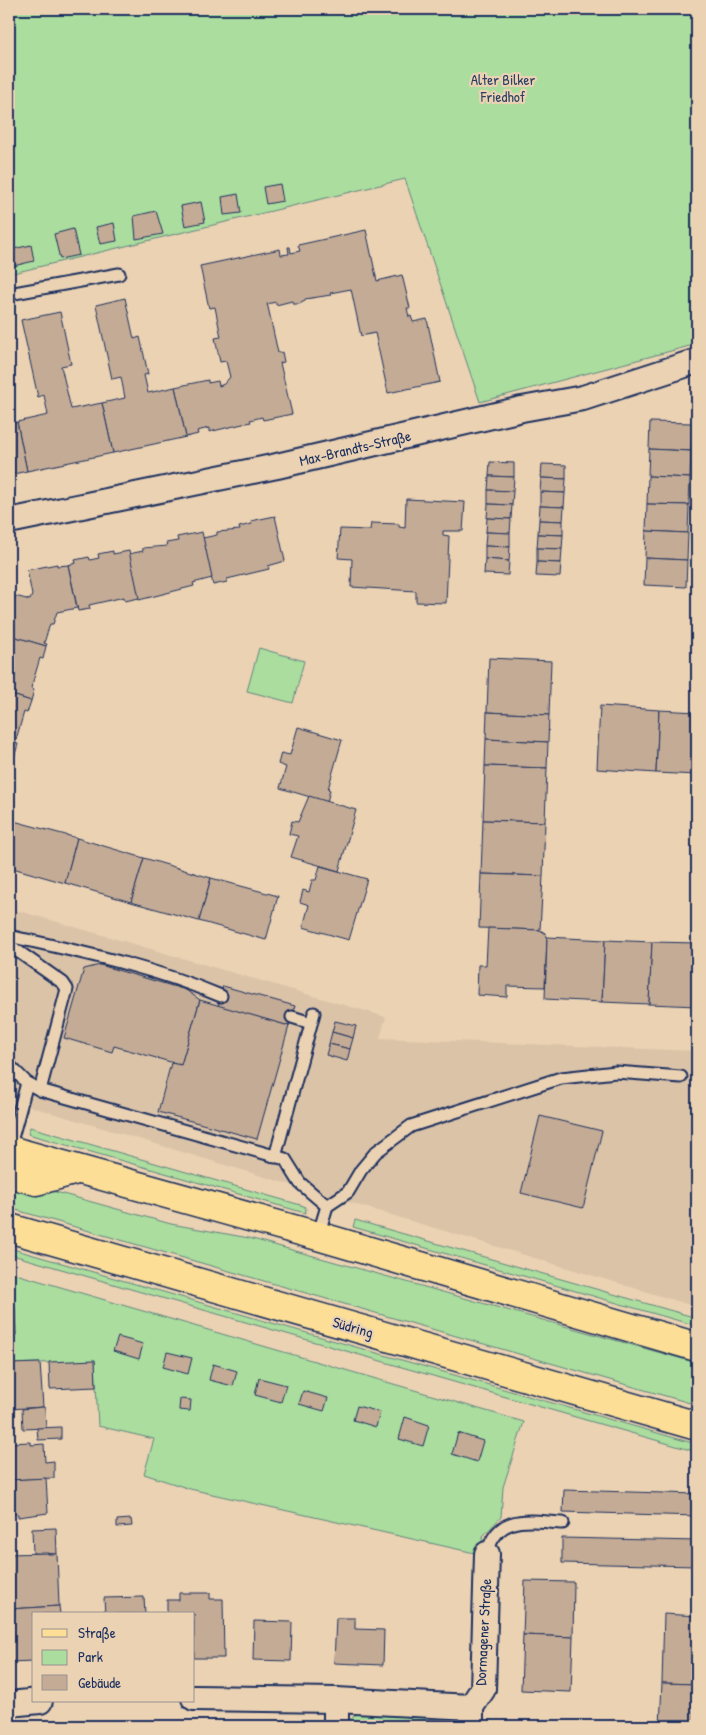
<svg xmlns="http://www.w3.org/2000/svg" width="706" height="1735" font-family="'Patrick Hand',sans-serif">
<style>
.built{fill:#dbc3a8}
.green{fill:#aadd9e;stroke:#62867e}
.building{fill:#c4ab95;stroke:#1b2f5e}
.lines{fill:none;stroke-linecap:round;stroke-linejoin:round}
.service-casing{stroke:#1b2f5e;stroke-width:15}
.minor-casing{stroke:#1b2f5e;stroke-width:28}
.primary-casing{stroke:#1b2f5e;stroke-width:31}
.service{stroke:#ebd2b3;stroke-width:11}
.minor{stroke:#ebd2b3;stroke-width:24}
.primary{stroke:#fcde96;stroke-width:28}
.labels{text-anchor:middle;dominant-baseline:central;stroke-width:4.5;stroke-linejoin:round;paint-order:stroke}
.park-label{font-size:15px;fill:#294064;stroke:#ebd2b3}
.street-label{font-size:15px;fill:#1b2f5e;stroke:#ebd2b3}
</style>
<rect width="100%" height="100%" fill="#ebd2b3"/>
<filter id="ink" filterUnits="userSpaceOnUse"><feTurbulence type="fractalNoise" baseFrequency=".02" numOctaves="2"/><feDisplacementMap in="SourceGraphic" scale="10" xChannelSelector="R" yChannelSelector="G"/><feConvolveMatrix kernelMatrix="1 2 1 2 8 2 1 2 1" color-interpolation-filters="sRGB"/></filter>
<g filter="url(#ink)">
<polygon class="built" points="9,908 386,1017 380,1038 697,1051 697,1307 9,1100"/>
<g class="green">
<polygon points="9,9 697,9 697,344 480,402 405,179 9,274"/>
<polygon points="259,648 304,661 293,703 247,691"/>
<polygon points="30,1127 304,1206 306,1209 305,1213 28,1134"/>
<polygon points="9,1179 171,1224 249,1238 697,1363 697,1405 9,1208"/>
<polygon points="355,1220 697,1318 697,1326 353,1227"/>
<polygon points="9,1248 696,1444 697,1452 9,1254"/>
<polygon points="9,1272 524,1422 503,1487 501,1517 483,1536 479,1554 190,1489 144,1474 154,1439 98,1426 95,1361 9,1364"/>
<polygon points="360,1710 451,1714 464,1726 348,1726 349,1721"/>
</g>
<g class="building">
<polygon points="280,184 283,201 266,204 263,187"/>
<polygon points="238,194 241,213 224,215 222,197"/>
<polygon points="201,202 205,222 185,226 181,206"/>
<polygon points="156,211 163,234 136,239 134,216"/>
<polygon points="114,223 117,241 100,244 96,227"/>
<polygon points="73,229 79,255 60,259 54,234"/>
<polygon points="366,230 377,281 402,275 410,308 407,308 409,317 411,316 413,322 427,319 440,382 388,393 375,333 361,336 351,289 330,293 331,295 305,299 305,301 299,304 293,304 292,301 276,305 276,302 267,304 268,307 278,353 282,352 284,362 280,363 292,414 263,420 262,417 250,420 251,422 209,432 209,428 197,431 198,434 186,437 175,387 208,380 208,383 218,381 219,386 224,384 230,377 226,361 220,362 215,338 221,337 215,307 209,308 200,266 280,249 281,255 289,254 288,247 290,247 291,253 300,251 298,245"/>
<polygon points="31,245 34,261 9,267 9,250"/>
<polygon points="125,298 134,339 140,337 148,374 144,375 148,393 175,387 186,437 113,453 102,403 125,398 121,377 112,379 96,305"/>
<polygon points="60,312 71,364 61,366 71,409 102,403 113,453 27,471 17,422 48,415 44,395 38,397 21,320"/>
<polygon points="17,422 27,471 9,475 9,424"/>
<polygon points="650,422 692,423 691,451 649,449"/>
<polygon points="649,449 691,451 690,478 648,476"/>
<polygon points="490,462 514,463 514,477 489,476"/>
<polygon points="542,464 566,465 566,479 541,478"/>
<polygon points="489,476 514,477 513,491 488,490"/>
<polygon points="648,476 690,478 689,505 647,504"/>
<polygon points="541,478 566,479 565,493 540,492"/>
<polygon points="488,490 513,491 512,505 488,504"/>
<polygon points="540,492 565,493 564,507 540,506"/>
<polygon points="406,499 465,502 463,531 443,531 443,535 449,536 446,603 416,602 416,591 351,587 352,559 338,558 340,529 370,530 371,523 399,524 399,527 405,528"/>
<polygon points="488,504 512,505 511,519 487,518"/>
<polygon points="647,504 689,505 688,533 646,531"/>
<polygon points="540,506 564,507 563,521 539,520"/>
<polygon points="275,516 285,561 268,566 269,569 227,579 227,582 213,585 203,538 217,535 217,532 240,530 239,527 252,524 251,521"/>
<polygon points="487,518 511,519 510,533 486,532"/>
<polygon points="539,520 563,521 563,535 538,534"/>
<polygon points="646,531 688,533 687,560 645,558"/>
<polygon points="202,532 212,578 193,583 194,586 139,600 129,554 143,551 143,548 167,546 166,543 178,541 177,537"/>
<polygon points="486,532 510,533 510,547 485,546"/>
<polygon points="538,534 563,535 562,549 537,548"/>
<polygon points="485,546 510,547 509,561 485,559"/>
<polygon points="537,548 562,549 561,563 537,562"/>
<polygon points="113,551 113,554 129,551 139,598 125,601 124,597 89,605 90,609 78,611 68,565 76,563 75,560 89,557 90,560 99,558 98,554"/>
<polygon points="645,558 687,560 686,587 644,585"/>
<polygon points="485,559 509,561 508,575 484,574"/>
<polygon points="537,562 561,563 560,577 536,576"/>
<polygon points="57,564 57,566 68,565 77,608 57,612 53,624 50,624 44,643 47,644 46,646 9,635 9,617 15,596 30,600 32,595 27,570"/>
<polygon points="9,635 46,646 43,659 40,658 31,688 34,690 31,701 9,694"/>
<polygon points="489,658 551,661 549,715 487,712"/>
<polygon points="9,694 31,701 27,713 24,712 15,743 18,744 14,758 9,757"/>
<polygon points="600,706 659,710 656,773 597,769"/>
<polygon points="659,710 697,712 697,775 656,773"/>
<polygon points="487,712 549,715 548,742 486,739"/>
<polygon points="298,727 342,740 328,789 330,790 327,802 280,788 286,767 278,764 281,753 290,755"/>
<polygon points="486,739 548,742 547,768 485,766"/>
<polygon points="485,766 547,768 545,822 483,820"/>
<polygon points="309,796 356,810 339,871 291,857 298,836 289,834 292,821 298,822"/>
<polygon points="10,820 77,838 65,883 9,867"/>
<polygon points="483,820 545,822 543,876 481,874"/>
<polygon points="77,838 144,858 131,902 65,883"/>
<polygon points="144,858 211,878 199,921 131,902"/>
<polygon points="320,866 367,879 349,940 303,927 309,905 300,902 303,890 309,892 312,880 316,880"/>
<polygon points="481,874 543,876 540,930 479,928"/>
<polygon points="211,878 278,896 266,940 199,921"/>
<polygon points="488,928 540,930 545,933 547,937 545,987 507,986 507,997 477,995 478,965 486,965"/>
<polygon points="547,937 605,940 602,1002 545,999"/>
<polygon points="605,940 652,942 649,1004 602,1002"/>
<polygon points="652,942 697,943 697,1006 649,1004"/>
<polygon points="100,965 186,990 200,1000 181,1065 114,1046 112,1052 64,1038 84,969"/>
<polygon points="223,986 295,1006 289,1026 218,1006"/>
<polygon points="200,1000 289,1026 257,1139 158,1112 171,1063 181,1065"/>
<polygon points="335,1021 356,1026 353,1038 332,1032"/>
<polygon points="332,1032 353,1038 350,1049 329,1044"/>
<polygon points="329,1044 350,1049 347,1061 326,1055"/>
<polygon points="540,1116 602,1131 583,1208 521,1193"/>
<polygon points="9,1308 15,1308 16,1335 9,1335"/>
<polygon points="118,1337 143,1344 139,1359 113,1351"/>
<polygon points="167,1352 192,1358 188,1374 163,1367"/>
<polygon points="95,1360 96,1387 50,1389 49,1362"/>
<polygon points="40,1363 43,1407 9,1409 9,1364"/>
<polygon points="213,1364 237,1371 233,1386 209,1380"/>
<polygon points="259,1378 286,1385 281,1402 255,1395"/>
<polygon points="303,1391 328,1398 324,1411 299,1404"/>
<polygon points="180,1399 191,1400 190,1411 179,1410"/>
<polygon points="357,1406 380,1412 376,1427 353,1420"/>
<polygon points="43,1407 45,1408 46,1428 23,1429 22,1409"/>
<polygon points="405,1417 429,1425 423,1446 399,1439"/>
<polygon points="61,1427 61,1439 38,1440 37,1428"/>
<polygon points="458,1433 483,1441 477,1462 452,1454"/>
<polygon points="31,1442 31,1445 44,1444 45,1462 54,1461 54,1478 9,1480 9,1443"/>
<polygon points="46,1478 48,1513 18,1517 18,1514 9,1514 9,1480"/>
<polygon points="564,1490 697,1494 697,1516 563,1512"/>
<polygon points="131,1519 132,1526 117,1527 117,1520"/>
<polygon points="56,1528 57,1554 33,1553 32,1529"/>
<polygon points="562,1538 697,1541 697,1566 562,1563"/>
<polygon points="48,1553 48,1554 57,1554 59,1606 9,1609 9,1554"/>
<polygon points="525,1581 574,1582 573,1637 523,1635"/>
<polygon points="179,1593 210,1593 210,1599 223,1599 224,1658 194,1658 194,1614 167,1614 167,1600 179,1600"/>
<polygon points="144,1597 145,1614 105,1614 104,1598"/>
<polygon points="59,1606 60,1614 34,1614 34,1661 9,1662 9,1609"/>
<polygon points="664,1614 697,1616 697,1684 662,1683"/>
<polygon points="336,1618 355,1618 355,1629 384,1630 383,1665 334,1663"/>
<polygon points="254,1621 292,1622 291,1661 253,1660"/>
<polygon points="523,1635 573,1637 571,1692 521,1690"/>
<polygon points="662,1683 697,1684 697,1726 660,1726"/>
<rect x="527" y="1722" width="51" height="4"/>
</g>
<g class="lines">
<defs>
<g id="service">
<polyline points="9,294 119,274"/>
<path d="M9,936C80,952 153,967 221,996"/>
<polyline points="9,945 63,983 67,989 40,1090"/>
<polyline points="292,1017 311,1023"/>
<polyline points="9,1065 27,1083 40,1090 285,1159 300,1183 327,1206"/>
<polyline points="9,1149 27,1083"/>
<polyline points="275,1157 314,1013"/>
<polyline points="318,1236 327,1206 348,1192 361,1170 376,1152 411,1126 561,1078 616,1072 681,1077"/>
<path d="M487,1554C497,1513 529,1521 563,1523"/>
</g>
<g id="minor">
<polyline points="9,521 277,466 522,409 583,398 697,361"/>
<polyline points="194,1698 336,1700 471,1707 471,1726"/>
<polyline points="9,1704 40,1701"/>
<polyline points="471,1707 483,1689 487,1554"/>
<polyline points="336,1726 336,1700"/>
</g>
<g id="primary">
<polyline points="9,1150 318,1236 697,1347"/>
<polyline points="9,1173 36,1181 77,1170"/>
<polyline points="9,1228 697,1426"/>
</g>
</defs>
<use href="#service" class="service-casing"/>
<use href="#minor" class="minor-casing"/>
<use href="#primary" class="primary-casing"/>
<use href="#service" class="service"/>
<use href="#minor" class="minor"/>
<use href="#primary" class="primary"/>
</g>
</g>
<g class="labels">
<g class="park-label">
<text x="503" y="79">Alter Bilker<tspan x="503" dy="17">Friedhof</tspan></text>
</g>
<g class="street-label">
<text transform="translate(355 448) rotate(-13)">Max-Brandts-Straße</text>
<text transform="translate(353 1327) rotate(16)">Südring</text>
<text transform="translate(483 1632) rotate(-87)">Dormagener Straße</text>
</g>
</g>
<rect width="706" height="1735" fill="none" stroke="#ebd2b3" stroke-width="30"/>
<rect x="15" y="15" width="676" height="1705" fill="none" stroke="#1b2f5e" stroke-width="2" filter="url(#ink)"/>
<rect x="32" y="1612" width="162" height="90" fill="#ebd2b3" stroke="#989191"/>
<rect x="42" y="1629" width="25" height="8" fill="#fcde96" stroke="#989191"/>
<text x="78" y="1638" font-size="15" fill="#1b2f5e">Straße</text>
<rect x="42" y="1650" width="25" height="15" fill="#aadd9e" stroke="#989191"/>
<text x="78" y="1662" font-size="15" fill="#1b2f5e">Park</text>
<rect x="42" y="1675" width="25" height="15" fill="#c4ab95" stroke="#989191"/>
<text x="78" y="1688" font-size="15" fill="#1b2f5e">Gebäude</text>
</svg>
